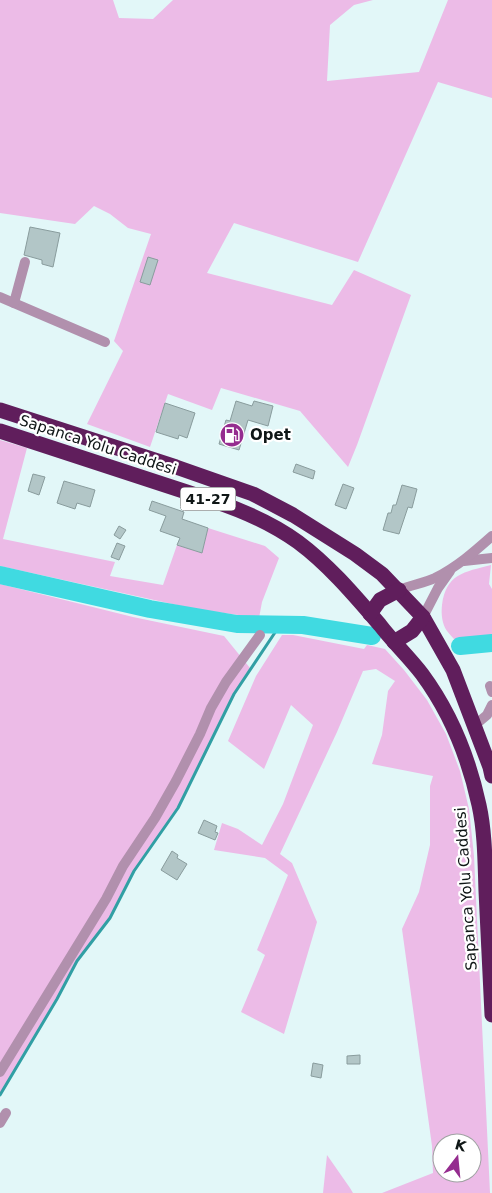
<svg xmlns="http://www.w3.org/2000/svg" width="492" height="1193" font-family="'DejaVu Sans',sans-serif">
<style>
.green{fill:#ecbbe7;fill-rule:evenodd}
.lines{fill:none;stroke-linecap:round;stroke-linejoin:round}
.stream{stroke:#319fa4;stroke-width:3}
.river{stroke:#40dae1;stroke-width:18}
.building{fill:#b2c6c7;stroke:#899c9d}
.minor{stroke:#b190ad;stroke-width:10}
.highway{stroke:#601e5c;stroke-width:15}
.labels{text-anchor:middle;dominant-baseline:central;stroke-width:4.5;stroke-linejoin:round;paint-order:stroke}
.shield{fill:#fff;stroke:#575c5c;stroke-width:1}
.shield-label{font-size:14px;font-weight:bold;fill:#0f1616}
.poi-label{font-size:15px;font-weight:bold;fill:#0f1616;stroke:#fff;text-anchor:start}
.street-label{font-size:15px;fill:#0f1616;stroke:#fff}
</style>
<rect width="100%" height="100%" fill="#e2f7f8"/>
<g class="green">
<polygon points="0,0 113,0 119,18 153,19 173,0 373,0 354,5 330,25 327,81 419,72 448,0 492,0 492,98 438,82 358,262 234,223 207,273 332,305 354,270 411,295 357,445 348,467 300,411 221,388 212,410 168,394 150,447 87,424 123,351 114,341 151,234 128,228 110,214 94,206 75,224 0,213"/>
<polygon points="0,440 27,448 3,539 115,562 110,576 163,585 177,545 202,553 208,528 265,546 279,558 262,602 259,618 195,609 0,566"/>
<path d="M491,565L489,584L492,589V643L460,646C456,641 451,636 447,631C442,624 441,614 442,605C446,574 464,572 491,565Z"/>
<polygon points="0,584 133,617 224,636 250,668 223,715 206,754 178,808 134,871 110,918 77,961 57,999 0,1095"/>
<path d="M282,635H293L364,649L367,645L385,649L404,670L427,700L446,734L460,771L469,809L474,856L490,1193H382L433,1173L432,1146L402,929L419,892L430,845V786L433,776L372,764L382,735L388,691L395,681L376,669L363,671L337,732L280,854L292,863L317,922L284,1034L241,1012L265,955L257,950L288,875L265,858L214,850L222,823L238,829L262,845L283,804L313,725L291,705L264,769L228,741L256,676ZM442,1143H472V1173H442Z"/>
<polygon points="327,1155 350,1188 353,1193 323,1193"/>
</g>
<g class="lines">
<polyline class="stream" points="0,1095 57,999 77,961 110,918 134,871 178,808 234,694 280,625"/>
<g class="river">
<polyline points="0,575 150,609 237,624 303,625 372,636"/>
<polyline points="460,646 492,643"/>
</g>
</g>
<g class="building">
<polygon points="30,227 60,233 53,267 42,264 42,260 24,255"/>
<polygon points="148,257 158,260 150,285 140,282"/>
<polygon points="236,401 252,406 254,401 273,406 268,426 248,420 239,450 219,444 226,420 230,421"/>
<polygon points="165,403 195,413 187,438 179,435 178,439 156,432"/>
<polygon points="296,464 315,471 313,479 293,472"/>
<polygon points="33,474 45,477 39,495 28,491"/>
<polygon points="64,481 95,490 90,507 77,503 75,509 57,503"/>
<polygon points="343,484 354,488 346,509 335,505"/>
<polygon points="402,485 417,489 412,508 408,507 399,534 383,530 388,513 391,513 393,505 396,505"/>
<polygon points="152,501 184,512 182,519 208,528 202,553 177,545 180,538 160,531 166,516 149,510"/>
<polygon points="119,526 126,530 120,539 114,535"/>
<polygon points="117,543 125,546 119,560 111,557"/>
<polygon points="204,820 217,826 215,832 218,833 215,840 198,833"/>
<polygon points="172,851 178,855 177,858 187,864 177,880 161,870"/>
<polygon points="360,1055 360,1064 347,1064 347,1056"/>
<polygon points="313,1063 323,1065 321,1078 311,1076"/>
</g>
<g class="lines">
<g class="minor">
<polyline points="0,297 105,342"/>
<polyline points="14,303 25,262"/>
<polyline points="464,561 492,558"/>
<path d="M399,590C411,585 424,583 435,578C457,567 474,552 492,536"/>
<polyline points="423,617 438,588 450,571"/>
<polyline points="490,686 492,692"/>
<polyline points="475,725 487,715 492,705"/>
<polyline points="0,1072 106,899 123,866 155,818 176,781 200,734 211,708 226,682 260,635"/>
<polyline points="0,1123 6,1113"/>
</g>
<g class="highway">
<polyline points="0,410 176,467 253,494 293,515 355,554 382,574 423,617 453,670 490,767 492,776"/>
<path d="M0,431L214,501C244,511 272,523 298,542C329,565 355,596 380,625C393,642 409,657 422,674C450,712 469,759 479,805C485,832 485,863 486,891C488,932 490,974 492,1015"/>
<polyline points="370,614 380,600 399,590"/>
<polyline points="394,642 412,631 423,617"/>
</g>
</g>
<defs>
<symbol id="fuel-disc" viewBox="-11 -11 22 22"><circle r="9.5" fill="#952c8f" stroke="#fff"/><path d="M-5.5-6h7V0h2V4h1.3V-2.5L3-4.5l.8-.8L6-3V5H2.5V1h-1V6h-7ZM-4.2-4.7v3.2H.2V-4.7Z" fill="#fff"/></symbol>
</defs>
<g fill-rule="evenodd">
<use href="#fuel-disc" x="218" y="421" width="28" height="28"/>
</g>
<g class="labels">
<rect class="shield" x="180.5" y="487.5" width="55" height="23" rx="4"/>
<g class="shield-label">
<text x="208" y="499">41-27</text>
</g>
<g class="poi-label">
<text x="250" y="435">Opet</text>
</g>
<g class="street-label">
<text transform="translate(98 445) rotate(18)">Sapanca Yolu Caddesi</text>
<text transform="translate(466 889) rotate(-94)">Sapanca Yolu Caddesi</text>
</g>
</g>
<g transform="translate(457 1158) rotate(16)"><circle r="24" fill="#ffffff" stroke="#9fa2a2"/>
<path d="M0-4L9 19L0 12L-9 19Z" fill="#952c8f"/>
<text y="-8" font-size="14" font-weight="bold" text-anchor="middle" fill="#0f1616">K</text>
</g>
</svg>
